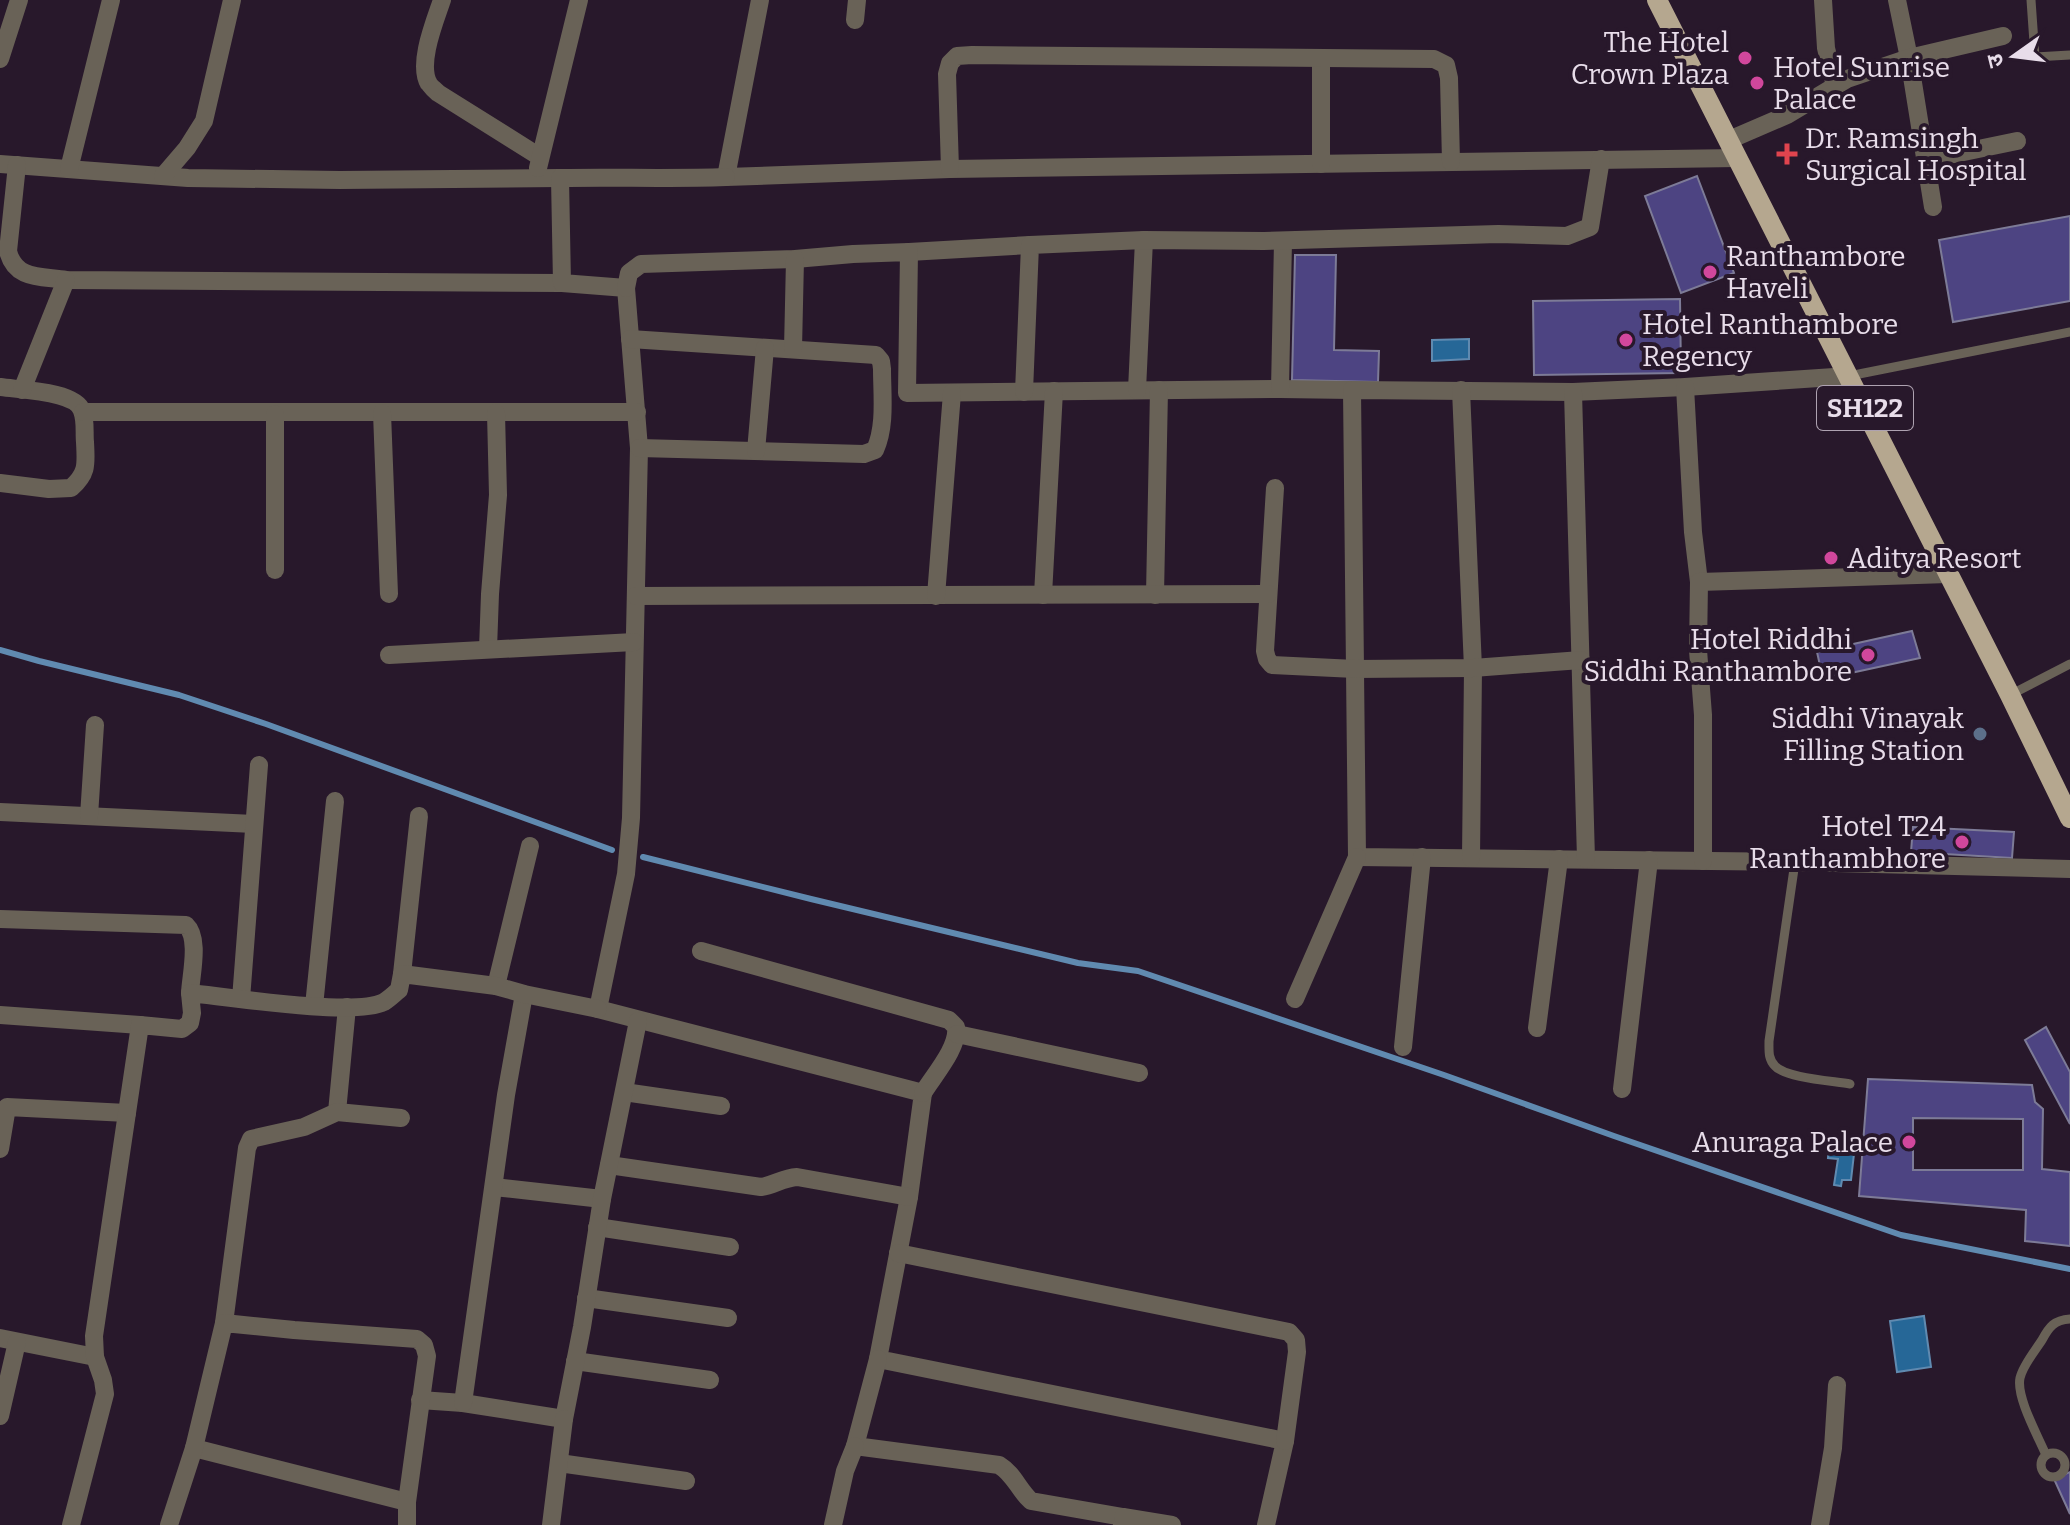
<svg xmlns="http://www.w3.org/2000/svg" width="2070" height="1525" font-family="Bitter,'Noto Sans Devanagari',serif">
<style>
.water{fill:#266797;stroke:#608ab0;stroke-width:2}
.lines{fill:none;stroke-linecap:round;stroke-linejoin:round}
.stream{stroke:#608ab0;stroke-width:6}
.building{fill:#4d4482;stroke:#7d7b97;stroke-width:2;fill-rule:evenodd}
.service{stroke:#696257;stroke-width:9}
.minor{stroke:#696257;stroke-width:18}
.primary{stroke:#b5a78f;stroke-width:20}
.hotel-dot{fill:#d1479c;stroke:#28182b;stroke-width:3}
.health-dot{fill:#e0444e;stroke:#28182b;stroke-width:3}
.service-dot{fill:#5c6f8a;stroke:#28182b;stroke-width:3}
.labels{text-anchor:middle;dominant-baseline:central;stroke-width:8;stroke-linejoin:round;paint-order:stroke}
.shield{fill:#28182b;stroke:#aea2b1;stroke-width:2}
.shield-label{font-size:26px;font-weight:bold;fill:#e8ddea}
.poi-label{font-size:28px;fill:#e8ddea;stroke:#28182b;text-anchor:end}
</style>
<rect width="100%" height="100%" fill="#28182b"/>
<g class="water">
<polygon points="1469,339 1469,359 1432,361 1432,340"/>
<polygon points="1839,1143 1855,1145 1851,1180 1842,1180 1841,1186 1834,1185 1838,1159 1828,1158 1829,1146 1838,1146"/>
<polygon points="1924,1316 1931,1367 1897,1372 1890,1321"/>
</g>
<g class="lines">
<g class="stream">
<polyline points="0,650 39,661 179,695 266,724 612,850"/>
<polyline points="643,857 811,899 1078,963 1138,971 1444,1075 1614,1136 1901,1235 2070,1269"/>
</g>
</g>
<g class="building">
<polygon points="1697,176 1734,273 1681,293 1645,196"/>
<polygon points="2070,216 2070,301 1953,322 1939,240"/>
<polygon points="1295,255 1336,255 1334,350 1379,351 1378,382 1292,380"/>
<polygon points="1680,299 1681,373 1534,375 1533,301"/>
<polygon points="1912,631 1920,658 1823,679 1817,652"/>
<polygon points="1913,827 2014,832 2012,858 1911,852"/>
<polygon points="2046,1027 2070,1072 2070,1124 2025,1040"/>
<path d="M1868,1079L2032,1085L2035,1102L2043,1109L2042,1169L2070,1172V1246L2025,1241L2026,1210L1859,1196ZM1913,1118L2023,1119V1170H1913Z"/>
<polygon points="2070,1472 2070,1514 2054,1479"/>
</g>
<g class="lines">
<g class="service">
<polyline points="2031,0 2035,57 2070,55"/>
<polyline points="1849,376 2070,332"/>
<polyline points="2010,695 2070,664"/>
<path d="M1795,862L1769,1041C1769,1051 1768,1059 1775,1066C1785,1078 1834,1081 1850,1084"/>
<circle cx="2053" cy="1465" r="12"/>
<path d="M2046,1455C2038,1436 2016,1397 2020,1378C2023,1365 2035,1351 2042,1340C2049,1327 2054,1320 2070,1319"/>
</g>
<g class="minor">
<path d="M442,0C435,21 417,64 429,84C429,85 438,93 438,93L540,157"/>
<polyline points="760,0 726,177 950,169 1738,158"/>
<polyline points="1823,0 1826,48 1835,86"/>
<polyline points="1897,0 1909,58 1933,207"/>
<polyline points="855,20 857,0"/>
<polyline points="1321,58 1321,164"/>
<polyline points="0,59 19,0"/>
<polyline points="1729,140 1787,115 1847,79 1909,58 2003,36"/>
<polyline points="1925,160 2017,141"/>
<polyline points="0,164 188,178 340,180 560,178"/>
<path d="M17,165L8,251C15,280 41,276 66,280L562,283"/>
<polyline points="538,168 579,0"/>
<polyline points="69,169 111,0"/>
<polyline points="950,169 947,74 950,63 957,56 972,55 1434,59 1446,65 1449,78 1451,162"/>
<polyline points="163,176 187,148 204,121 232,0"/>
<path d="M726,177C671,179 616,177 560,178L562,283L626,288L639,448L631,818L626,874L598,1009L923,1093L909,1197L878,1359L1285,1441L1266,1525"/>
<polyline points="909,252 1030,245"/>
<polyline points="626,288 629,273 641,264 795,259 853,254 909,252 907,393 1280,389 1352,390"/>
<path d="M630,339L876,355L881,361L882,369C882,395 886,426 875,450L864,454L639,448"/>
<polyline points="793,349 795,259"/>
<polyline points="1849,376 1685,387 1573,392 1352,390 1357,857 1795,862 2070,869"/>
<path d="M0,387C19,390 76,391 82,411C86,420 84,433 85,442C86,464 88,473 71,488L49,489L0,483"/>
<polyline points="1685,387 1693,532 1699,582"/>
<polyline points="1280,389 1283,241"/>
<polyline points="22,390 66,280"/>
<polyline points="1137,390 1144,240"/>
<polyline points="1461,390 1473,668 1471,858"/>
<polyline points="1024,392 1030,245 1144,240 1264,241 1498,234 1567,236 1590,227 1601,159"/>
<polyline points="1573,392 1586,859"/>
<polyline points="83,412 637,412"/>
<polyline points="382,413 389,594"/>
<polyline points="275,414 275,570"/>
<polyline points="756,451 765,348"/>
<polyline points="1275,488 1265,651 1267,659 1272,665 1355,669 1473,668 1581,660"/>
<polyline points="1043,595 1054,391"/>
<polyline points="1155,595 1159,390"/>
<polyline points="636,596 1268,594"/>
<polyline points="936,596 952,393"/>
<polyline points="488,649 490,594 498,495 496,413"/>
<polyline points="389,655 634,642"/>
<polyline points="0,812 254,824"/>
<polyline points="89,816 95,725"/>
<polyline points="1703,861 1703,715 1698,650 1699,582 1948,574"/>
<path d="M0,919L186,925C200,938 191,974 190,993"/>
<path d="M701,951L949,1020L956,1027C959,1047 934,1075 923,1093"/>
<polyline points="402,974 419,816"/>
<polyline points="496,986 530,846"/>
<polyline points="241,999 259,765"/>
<polyline points="1295,999 1357,857"/>
<polyline points="314,1006 335,801"/>
<polyline points="0,1015 140,1025"/>
<polyline points="1537,1028 1559,859"/>
<polyline points="957,1034 1139,1073"/>
<polyline points="1403,1047 1422,857"/>
<polyline points="1622,1089 1649,860"/>
<polyline points="624,1092 721,1106"/>
<polyline points="337,1112 347,1007"/>
<polyline points="0,1149 7,1107 127,1113"/>
<path d="M609,1165L761,1187C774,1185 783,1178 797,1177L909,1197"/>
<polyline points="494,1187 602,1199"/>
<polyline points="597,1227 730,1247"/>
<polyline points="898,1253 1289,1332 1296,1340 1297,1352 1285,1441"/>
<polyline points="586,1298 728,1318"/>
<polyline points="224,1323 247,1148 251,1139 304,1127 337,1112 401,1118"/>
<polyline points="0,1338 95,1357"/>
<path d="M878,1359L855,1446L999,1465C1015,1475 1017,1488 1031,1501L1123,1517L1122,1525"/>
<polyline points="575,1361 710,1380"/>
<polyline points="420,1400 463,1403 564,1419 582,1327 602,1199 638,1021"/>
<polyline points="463,1403 506,1095 524,994"/>
<polyline points="0,1416 17,1342"/>
<polyline points="194,1448 407,1502"/>
<polyline points="559,1463 686,1481"/>
<polyline points="1123,1517 1172,1525"/>
<path d="M71,1525L105,1394L103,1380L95,1357L94,1336L140,1025L182,1029L190,1023L192,1013L190,993C228,997 354,1017 384,1002C389,999 394,994 399,990L402,974L496,986L524,994L598,1009"/>
<polyline points="169,1525 194,1448 224,1323 294,1330 417,1339 424,1345 427,1356 407,1502 407,1525"/>
<polyline points="551,1525 564,1419"/>
<polyline points="833,1525 845,1471 855,1446"/>
<polyline points="1820,1525 1833,1448 1837,1385"/>
</g>
<polyline class="primary" points="1657,0 2010,695 2070,818"/>
</g>
<g class="hotel-dot">
<circle cx="1745" cy="58" r="8"/>
<circle cx="1757" cy="83" r="8"/>
<circle cx="1710" cy="272" r="8"/>
<circle cx="1626" cy="340" r="8"/>
<circle cx="1831" cy="558" r="8"/>
<circle cx="1868" cy="655" r="8"/>
<circle cx="1962" cy="842" r="8"/>
<circle cx="1909" cy="1142" r="8"/>
</g>
<path class="health-dot" d="M1783 142h8v8h8v8h-8v8h-8v-8h-8v-8h8z"/>
<circle class="service-dot" cx="1980" cy="734" r="8"/>
<g class="labels">
<rect class="shield" x="1817" y="386" width="96" height="44" rx="6"/>
<g class="shield-label">
<text x="1865" y="408">SH122</text>
</g>
<g class="poi-label">
<text x="1729" y="42">The Hotel<tspan x="1729" dy="32">Crown Plaza</tspan></text>
<text x="1773" y="67" text-anchor="start">Hotel Sunrise<tspan x="1773" dy="32">Palace</tspan></text>
<text x="1805" y="138" text-anchor="start">Dr. Ramsingh<tspan x="1805" dy="32">Surgical Hospital</tspan></text>
<text x="1726" y="256" text-anchor="start">Ranthambore<tspan x="1726" dy="32">Haveli</tspan></text>
<text x="1642" y="324" text-anchor="start">Hotel Ranthambore<tspan x="1642" dy="32">Regency</tspan></text>
<text x="1847" y="558" text-anchor="start">Aditya Resort</text>
<text x="1852" y="639">Hotel Riddhi<tspan x="1852" dy="32">Siddhi Ranthambore</tspan></text>
<text x="1964" y="718">Siddhi Vinayak<tspan x="1964" dy="32">Filling Station</tspan></text>
<text x="1946" y="826">Hotel T24<tspan x="1946" dy="32">Ranthambhore</tspan></text>
<text x="1893" y="1142">Anuraga Palace</text>
</g>
</g>
<g transform="translate(2014 56) rotate(256)" stroke="#28182b" stroke-width="6" paint-order="stroke">
<path d="M0-6L14 30L0 20L-14 30Z" fill="#e8ddea"/>
<text y="-12" font-size="22" font-weight="bold" text-anchor="middle" fill="#e8ddea">उ</text>
</g>
</svg>
